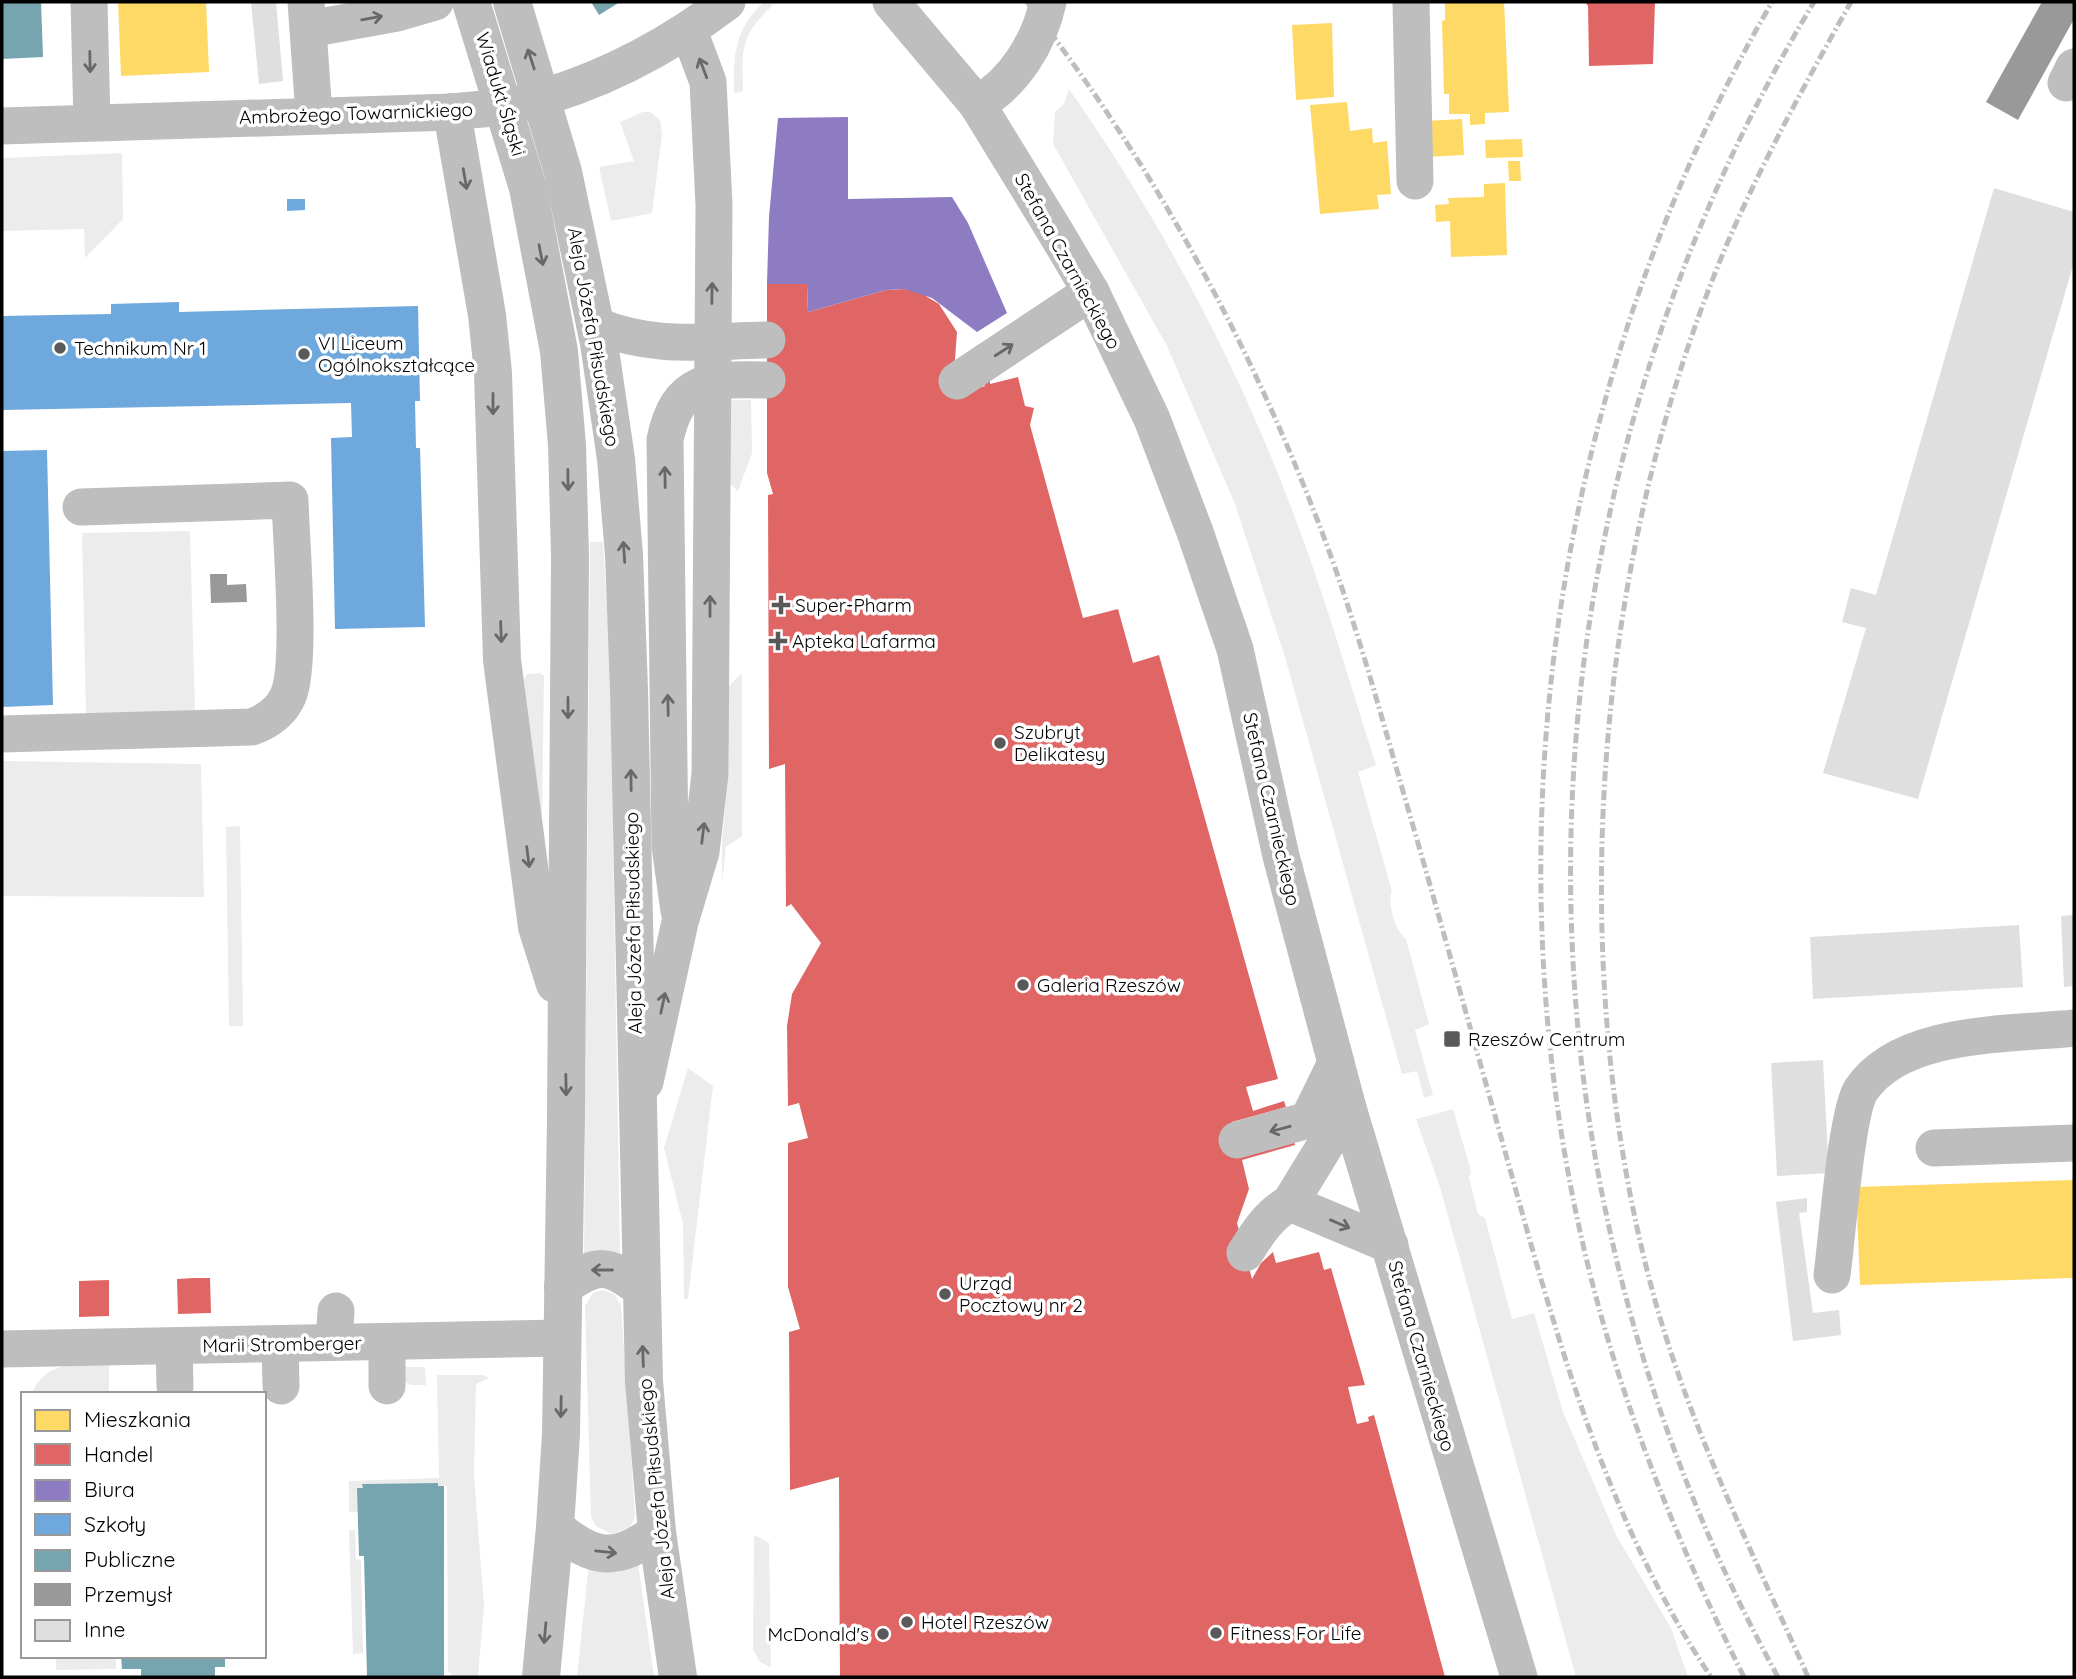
<svg xmlns="http://www.w3.org/2000/svg" width="2076" height="1679" font-family="Quicksand,sans-serif">
<style>
.green{fill:#ececec}
.homes{fill:#ffd966}
.shops{fill:#e06666}
.offices{fill:#8e7cc3}
.schools{fill:#6fa8dc}
.public{fill:#76a5af}
.industry{fill:#999}
.building{fill:#dfdfdf}
.lines{fill:none;stroke-linecap:round;stroke-linejoin:round}
.minor{stroke:#bebebe;stroke-width:37}
.major{stroke:#bebebe;stroke-width:38}
.rail{stroke:#bebebe;stroke-width:5;stroke-dasharray:10 3.5 2 3.5;stroke-linecap:butt}
.oneway{stroke:#686868}
.poi-dot{fill:#595959;stroke:#fff;stroke-width:2.5}
.labels{text-anchor:middle;dominant-baseline:central;stroke-width:7;stroke-linejoin:round;paint-order:stroke}
.street-label{font-size:19px;fill:#000;stroke:#fff}
.poi-label{font-size:19px;fill:#000;stroke:#fff;text-anchor:start}
</style>
<rect width="100%" height="100%" fill="#fff"/>
<g class="green">
<path d="M764,2L773,5C740,36 742,48 743,91L734,93C733,54 735,29 764,2Z"/>
<path d="M1069,89C1157,215 1230,350 1286,494C1321,583 1347,674 1376,765L1358,772L1392,891C1387,904 1395,930 1406,939L1429,1024L1415,1030L1433,1095L1424,1098L1417,1071L1402,1074L1285,657L1235,504L1167,346L1053,144L1055,112L1064,104Z"/>
<polygon points="643,112 650,112 660,120 662,135 652,213 611,221 599,167 634,161 620,122"/>
<polygon points="122,153 123,219 85,258 84,229 2,231 2,158"/>
<polygon points="727,400 751,400 752,453 738,491 725,479"/>
<polygon points="190,531 195,713 86,716 82,533"/>
<polygon points="590,542 603,542 610,656 620,1260 584,1261"/>
<polygon points="540,673 544,676 542,822 524,680 527,674"/>
<polygon points="742,673 742,836 726,847 722,882 722,841 729,767 727,688"/>
<polygon points="2,761 201,764 204,897 2,896"/>
<polygon points="240,826 243,1026 229,1026 226,827"/>
<polygon points="688,1068 713,1086 688,1299 684,1299 683,1224 664,1148"/>
<polygon points="1453,1109 1471,1171 1469,1178 1478,1214 1485,1218 1512,1319 1534,1313 1563,1412 1616,1535 1671,1628 1688,1677 1576,1677 1440,1187 1416,1119"/>
<polygon points="603,1290 614,1294 621,1305 635,1516 630,1527 612,1534 596,1526 591,1517 585,1306 593,1293"/>
<path d="M109,1365V1394H31C49,1358 74,1366 109,1365Z"/>
<polygon points="403,1367 425,1367 426,1385 411,1385 403,1381"/>
<polygon points="437,1375 484,1375 489,1378 476,1384 474,1475 484,1606 478,1677 451,1677 451,1672 448,1673 447,1486 438,1486 438,1483 363,1484 363,1488 358,1488 358,1512 349,1512 349,1481 439,1478"/>
<polygon points="349,1530 355,1530 356,1559 361,1560 363,1653 353,1654"/>
<polygon points="754,1535 769,1543 771,1667 760,1662 753,1650"/>
<polygon points="638,1562 654,1677 577,1677 589,1563 617,1573"/>
<polygon points="56,1656 116,1656 116,1669 56,1670"/>
</g>
<g class="homes">
<polygon points="118,2 206,2 209,72 121,76"/>
<polygon points="1445,2 1504,2 1509,112 1485,113 1485,124 1470,125 1470,114 1449,114 1449,94 1444,94 1442,21 1445,20"/>
<polygon points="1332,23 1334,97 1296,100 1292,25"/>
<polygon points="1347,102 1350,131 1372,128 1373,143 1387,141 1391,194 1377,195 1379,209 1320,214 1310,105"/>
<polygon points="1462,119 1464,155 1426,157 1425,121"/>
<polygon points="1522,139 1523,157 1486,158 1485,140"/>
<polygon points="1508,161 1520,161 1521,181 1509,181"/>
<polygon points="1505,183 1507,255 1451,257 1450,221 1436,222 1435,205 1449,204 1448,198 1484,197 1484,184"/>
<polygon points="2074,1180 2074,1278 1860,1285 1856,1187"/>
<polygon points="865,1538 901,1548 970,1580 977,1663 1001,1677 840,1677 839,1552 850,1540"/>
</g>
<g class="shops">
<polygon points="1585,2 1655,2 1653,64 1589,66 1588,6"/>
<polygon points="767,284 807,284 808,312 886,290 904,289 919,292 939,304 957,332 954,373 959,393 985,386 983,383 990,381 990,384 1018,377 1025,406 1034,408 1030,425 1083,618 1118,609 1133,663 1159,655 1278,1079 1246,1087 1253,1111 1284,1101 1286,1107 1232,1122 1241,1156 1294,1141 1295,1145 1242,1160 1249,1189 1237,1223 1252,1279 1261,1263 1273,1252 1276,1263 1319,1252 1324,1270 1331,1268 1365,1385 1348,1387 1357,1424 1369,1421 1368,1417 1374,1415 1445,1677 840,1677 839,1477 790,1490 789,1332 800,1329 788,1287 788,1143 808,1138 799,1103 788,1106 787,1026 792,994 821,943 791,904 786,907 785,764 769,769 768,495 773,494 767,473"/>
<polygon points="194,1278 210,1278 211,1313 178,1314 177,1279"/>
<polygon points="109,1280 109,1316 79,1317 79,1281"/>
</g>
<polygon class="offices" points="848,117 848,199 952,197 968,223 1007,313 977,332 932,298 904,289 886,290 808,312 807,284 767,284 769,217 778,118"/>
<g class="schools">
<polygon points="287,199 305,199 305,210 287,211"/>
<polygon points="179,302 179,312 418,306 420,401 415,401 416,448 420,448 425,627 335,629 331,438 352,437 351,403 2,410 2,316 111,314 111,304"/>
<polygon points="47,450 53,705 2,707 2,451"/>
</g>
<g class="public">
<polygon points="2,2 41,2 43,57 2,59"/>
<polygon points="591,2 620,2 599,15"/>
<polygon points="438,1483 438,1486 444,1486 444,1677 367,1677 364,1556 359,1556 357,1488 363,1488 362,1484"/>
<polygon points="121,1656 225,1656 225,1667 215,1667 215,1677 141,1677 141,1669 122,1669"/>
</g>
<g class="industry">
<polygon points="2042,2 2074,2 2074,19 2018,120 1986,102"/>
<polygon points="210,574 227,574 227,585 246,584 247,602 211,603"/>
</g>
<g class="building">
<polygon points="251,2 276,2 283,81 259,84"/>
<polygon points="1994,188 2074,212 2074,262 1918,799 1823,773 1866,628 1842,622 1851,588 1876,595"/>
<polygon points="2074,915 2074,986 2064,987 2061,916"/>
<polygon points="2019,925 2023,987 1813,999 1810,937"/>
<polygon points="1823,1060 1829,1173 1777,1176 1771,1063"/>
<polygon points="1807,1198 1807,1212 1799,1213 1813,1313 1839,1310 1841,1335 1793,1341 1776,1202"/>
</g>
<g class="lines">
<g class="minor">
<polyline points="89,2 92,122"/>
<polyline points="306,2 314,115"/>
<polyline points="891,2 977,104 1056,233 1091,292 1152,419 1195,532 1235,649 1281,856 1348,1108 1519,1677"/>
<polyline points="1411,2 1415,181"/>
<polyline points="309,29 397,13 435,2"/>
<polyline points="2066,83 2074,67"/>
<path d="M977,104C1014,83 1039,43 1048,2"/>
<path d="M2,126L452,112C475,109 500,109 522,103C598,84 665,49 727,2"/>
<path d="M595,325C655,350 704,341 767,340"/>
<polyline points="957,381 1091,292"/>
<path d="M2,734L252,727C268,721 281,712 288,696C302,665 291,541 290,500L81,507"/>
<path d="M679,911L670,846L665,440C678,377 711,379 767,380"/>
<polyline points="645,1082 680,922 701,852 710,774 714,205 708,82 689,31"/>
<polyline points="1237,1140 1308,1120 1336,1063"/>
<polyline points="1934,1148 2074,1143"/>
<polyline points="1290,1203 1390,1245"/>
<path d="M1245,1253C1258,1232 1269,1215 1290,1203L1348,1108"/>
<path d="M1832,1275C1837,1240 1846,1113 1861,1090C1901,1030 2009,1035 2074,1028"/>
<polyline points="335,1327 336,1311"/>
<polyline points="387,1342 387,1386"/>
<polyline points="280,1344 281,1386"/>
<polyline points="174,1346 175,1387"/>
<polyline points="2,1349 562,1338"/>
</g>
<g class="major">
<polyline points="471,2 528,188 559,351 567,445 570,556 566,1119 561,1434 555,1527 541,1677"/>
<polyline points="512,2 563,172 599,343 616,459 624,555 629,689 644,1381 657,1532 678,1677"/>
<polyline points="452,112 487,315 493,373 502,660 537,927 555,984"/>
<path d="M563,1287C597,1263 608,1263 640,1288"/>
<path d="M555,1527C594,1561 617,1562 657,1532"/>
</g>
<g class="rail">
<path d="M1027,2C1150,160 1245,333 1317,519C1350,604 1375,693 1400,781C1431,887 1460,992 1490,1098C1547,1298 1594,1502 1711,1677"/>
<path d="M1744,1677C1694,1577 1651,1476 1617,1369C1474,919 1536,410 1772,2"/>
<path d="M1778,1677C1488,1148 1504,518 1814,2"/>
<path d="M1808,1677C1752,1551 1689,1426 1653,1293C1561,953 1594,542 1737,221C1771,146 1811,73 1851,2"/>
</g>
</g>
<defs><path id="oneway-shaft" d="M-6 0H5M1.5-3L5.5 0L1.5 3" fill="none" stroke-width="1.6" stroke-linecap="round" stroke-linejoin="round" transform="scale(1.75)"/></defs>
<g class="oneway">
<use href="#oneway-shaft" transform="translate(372 18) rotate(-10)"/>
<use href="#oneway-shaft" transform="translate(531 59) rotate(-108)"/>
<use href="#oneway-shaft" transform="translate(90 62) rotate(89)"/>
<use href="#oneway-shaft" transform="translate(703 68) rotate(-111)"/>
<use href="#oneway-shaft" transform="translate(465 179) rotate(80)"/>
<use href="#oneway-shaft" transform="translate(541 255) rotate(79)"/>
<use href="#oneway-shaft" transform="translate(712 293) rotate(-89)"/>
<use href="#oneway-shaft" transform="translate(1004 350) rotate(-33)"/>
<use href="#oneway-shaft" transform="translate(493 404) rotate(90)"/>
<use href="#oneway-shaft" transform="translate(665 477) rotate(-91)"/>
<use href="#oneway-shaft" transform="translate(568 480) rotate(89)"/>
<use href="#oneway-shaft" transform="translate(624 552) rotate(-94)"/>
<use href="#oneway-shaft" transform="translate(710 606) rotate(-90)"/>
<use href="#oneway-shaft" transform="translate(501 632) rotate(88)"/>
<use href="#oneway-shaft" transform="translate(668 705) rotate(-91)"/>
<use href="#oneway-shaft" transform="translate(568 708) rotate(90)"/>
<use href="#oneway-shaft" transform="translate(631 780) rotate(-91)"/>
<use href="#oneway-shaft" transform="translate(703 833) rotate(-83)"/>
<use href="#oneway-shaft" transform="translate(528 857) rotate(83)"/>
<use href="#oneway-shaft" transform="translate(663 1003) rotate(-78)"/>
<use href="#oneway-shaft" transform="translate(566 1085) rotate(89)"/>
<use href="#oneway-shaft" transform="translate(1280 1129) rotate(165)"/>
<use href="#oneway-shaft" transform="translate(1340 1224) rotate(23)"/>
<use href="#oneway-shaft" transform="translate(602 1270) rotate(-180)"/>
<use href="#oneway-shaft" transform="translate(643 1356) rotate(-92)"/>
<use href="#oneway-shaft" transform="translate(561 1407) rotate(91)"/>
<use href="#oneway-shaft" transform="translate(606 1552) rotate(6)"/>
<use href="#oneway-shaft" transform="translate(545 1633) rotate(95)"/>
</g>
<g class="poi-dot">
<circle cx="60" cy="348" r="7"/>
<circle cx="304" cy="354" r="7"/>
<path d="M777.5 594.5h7v7h7v7h-7v7h-7v-7h-7v-7h7z"/>
<path d="M774.5 630.5h7v7h7v7h-7v7h-7v-7h-7v-7h7z"/>
<circle cx="1000" cy="743" r="7"/>
<circle cx="1023" cy="985" r="7"/>
<rect x="1443" y="1030" width="18" height="18" rx="3.5"/>
<circle cx="945" cy="1294" r="7"/>
<circle cx="907" cy="1622" r="7"/>
<circle cx="1216" cy="1633" r="7"/>
<circle cx="883" cy="1634" r="7"/>
</g>
<g class="labels">
<g class="street-label">
<text transform="translate(501 94) rotate(73)">Wiadukt Śląski</text>
<text transform="translate(356 113) rotate(-2)">Ambrożego Towarnickiego</text>
<text transform="translate(1068 261) rotate(61)">Stefana Czarnieckiego</text>
<text transform="translate(594 337) rotate(80)">Aleja Józefa Piłsudskiego</text>
<text transform="translate(1272 809) rotate(77)">Stefana Czarnieckiego</text>
<text transform="translate(633 923) rotate(-91)">Aleja Józefa Piłsudskiego</text>
<text transform="translate(282 1344) rotate(-1)">Marii Stromberger</text>
<text transform="translate(1422 1356) rotate(74)">Stefana Czarnieckiego</text>
<text transform="translate(656 1489) rotate(-96)">Aleja Józefa Piłsudskiego</text>
</g>
<g class="poi-label">
<text x="318" y="343">VI Liceum<tspan x="318" dy="22">Ogólnokształcące</tspan></text>
<text x="74" y="348">Technikum Nr 1</text>
<text x="795" y="605">Super-Pharm</text>
<text x="792" y="641">Apteka Lafarma</text>
<text x="1014" y="732">Szubryt<tspan x="1014" dy="22">Delikatesy</tspan></text>
<text x="1037" y="985">Galeria Rzeszów</text>
<text x="1468" y="1039">Rzeszów Centrum</text>
<text x="959" y="1283">Urząd<tspan x="959" dy="22">Pocztowy nr 2</tspan></text>
<text x="921" y="1622">Hotel Rzeszów</text>
<text x="1230" y="1633">Fitness For Life</text>
<text x="869" y="1634" text-anchor="end">McDonald's</text>
</g>
</g>
<rect width="2076" height="1679" fill="none" stroke="#000000" stroke-width="7"/>
<rect x="21" y="1392" width="245" height="266" fill="#ffffff" stroke="#999999" stroke-width="2"/>
<rect x="35" y="1410" width="35" height="21" fill="#ffd966" stroke="#999999" stroke-width="2"/>
<text x="84" y="1427" font-size="21" fill="#000000">Mieszkania</text>
<rect x="35" y="1444" width="35" height="21" fill="#e06666" stroke="#999999" stroke-width="2"/>
<text x="84" y="1462" font-size="21" fill="#000000">Handel</text>
<rect x="35" y="1480" width="35" height="21" fill="#8e7cc3" stroke="#999999" stroke-width="2"/>
<text x="84" y="1497" font-size="21" fill="#000000">Biura</text>
<rect x="35" y="1514" width="35" height="21" fill="#6fa8dc" stroke="#999999" stroke-width="2"/>
<text x="84" y="1532" font-size="21" fill="#000000">Szkoły</text>
<rect x="35" y="1550" width="35" height="21" fill="#76a5af" stroke="#999999" stroke-width="2"/>
<text x="84" y="1567" font-size="21" fill="#000000">Publiczne</text>
<rect x="35" y="1584" width="35" height="21" fill="#999999" stroke="#999999" stroke-width="2"/>
<text x="84" y="1602" font-size="21" fill="#000000">Przemysł</text>
<rect x="35" y="1620" width="35" height="21" fill="#dfdfdf" stroke="#999999" stroke-width="2"/>
<text x="84" y="1637" font-size="21" fill="#000000">Inne</text>
</svg>
